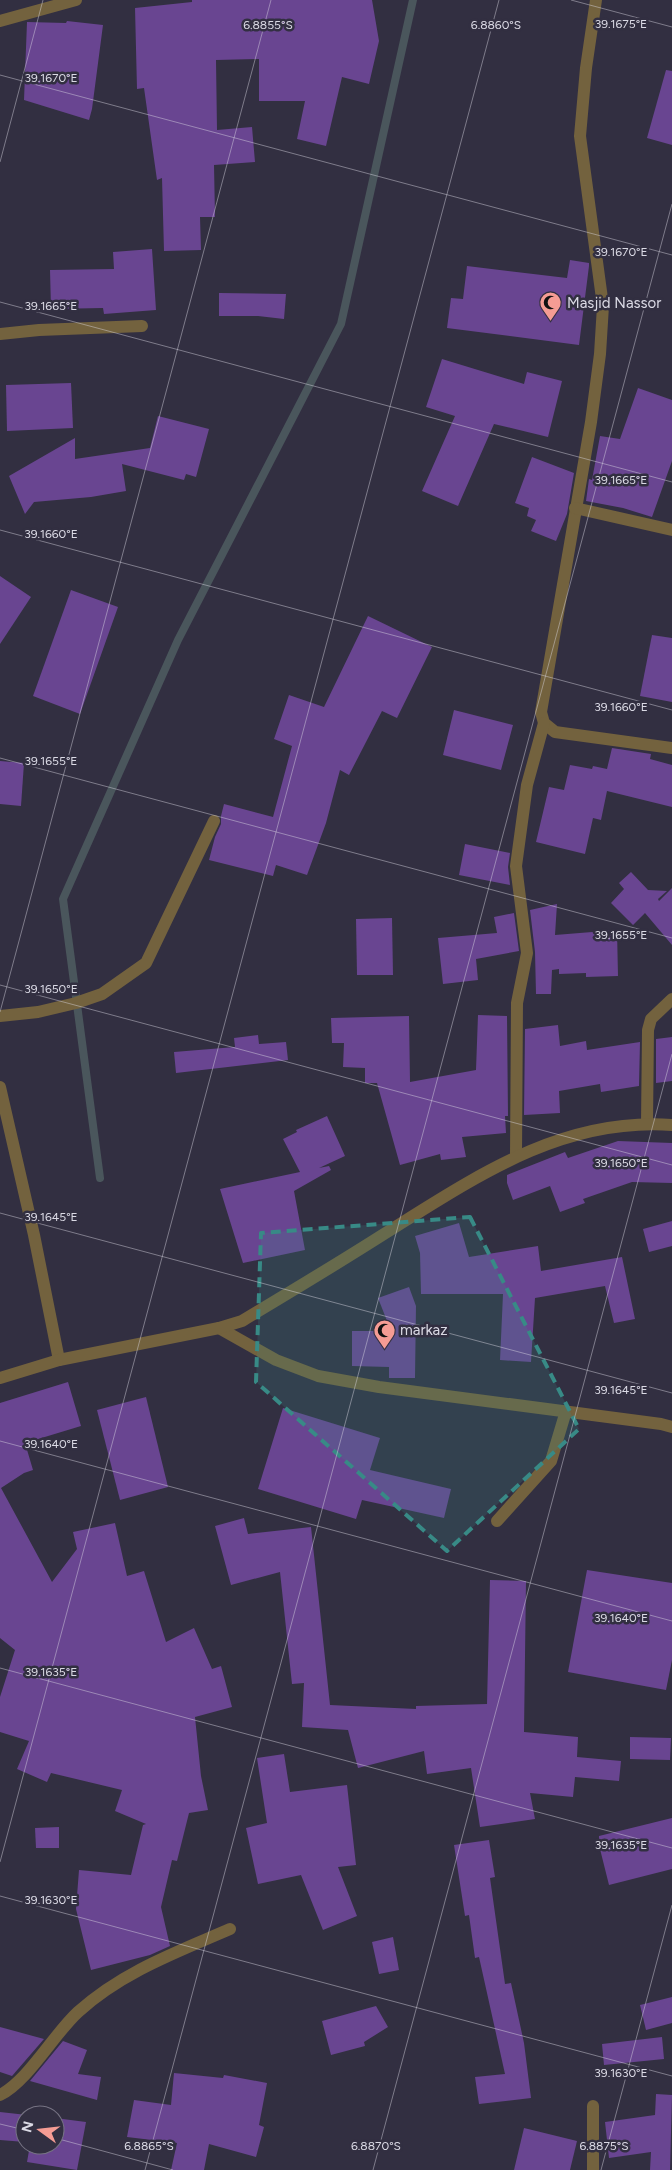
<svg xmlns="http://www.w3.org/2000/svg" width="672" height="2170" font-family="Figtree,sans-serif">
<style>
.lines{fill:none;stroke-linecap:round;stroke-linejoin:round}
.stream{stroke:#4a565c;stroke-width:8}
.building{fill:#694591}
.minor{stroke:#73623e;stroke-width:12}
.marked{fill:#388a86;fill-opacity:0.2;stroke:#388a86;stroke-width:4;stroke-dasharray:10 6;stroke-linejoin:round}
.ticks{fill:none;stroke:#dbdae5;stroke-width:1;stroke-opacity:0.45}
.labels{text-anchor:middle;dominant-baseline:central;stroke-width:5;stroke-linejoin:round;paint-order:stroke}
.poi-label{font-size:15px;fill:#dbdae5;stroke:#322f41;text-anchor:start}
.ticks-label{font-size:12px;text-anchor:middle;fill:#dbdae5;stroke:#322f41;stroke-width:5;stroke-linejoin:round;paint-order:stroke}
</style>
<rect width="100%" height="100%" fill="#322f41"/>
<g class="lines">
<polyline class="stream" points="100,1178 63,899 178,640 341,324 413,0"/>
</g>
<g class="building">
<polygon points="192,0 372,0 379,41 369,84 342,77 326,146 297,139 305,101 259,101 259,59 216,60 217,130 252,127 255,162 214,165 215,217 200,217 201,250 164,251 162,178 157,180 144,88 137,89 135,8 192,2"/>
<polygon points="67,21 103,25 92,109 89,120 24,100 27,22 66,23"/>
<polygon points="666,70 672,71 672,145 647,138"/>
<polygon points="152,249 156,310 104,314 103,308 51,309 50,270 114,269 113,252"/>
<polygon points="570,260 589,263 589,266 579,345 447,328 451,298 463,299 467,266 567,278"/>
<polygon points="219,293 286,294 284,319 258,316 219,316"/>
<polygon points="442,359 524,384 527,372 562,381 548,437 494,424 458,506 422,491 455,416 426,407"/>
<polygon points="71,383 73,428 7,431 6,385"/>
<polygon points="638,388 672,400 672,461 652,517 623,508 586,501 589,479 592,480 600,436 620,439"/>
<polygon points="158,416 209,429 196,477 186,474 184,480 122,464 126,491 91,497 34,502 25,514 9,476 75,438 75,459 150,448"/>
<polygon points="532,457 574,473 567,514 556,541 531,531 536,520 527,516 529,508 515,503"/>
<polygon points="0,576 31,597 0,644"/>
<polygon points="71,590 118,607 80,714 33,696"/>
<polygon points="368,616 432,647 397,718 382,711 349,775 340,770 326,823 307,875 276,865 273,876 209,860 215,837 221,824 221,816 224,804 273,817 292,746 274,739 289,695 324,707"/>
<polygon points="652,635 672,638 672,702 640,696"/>
<polygon points="454,710 513,725 501,770 443,755"/>
<polygon points="612,748 651,754 650,759 672,765 672,807 607,791 601,820 593,818 585,854 536,842 549,787 564,790 570,765 592,769 593,766 607,769"/>
<polygon points="0,761 24,763 21,806 0,804"/>
<polygon points="465,844 510,853 508,867 510,885 459,875"/>
<polygon points="631,872 648,890 667,891 658,899 659,901 672,888 672,945 645,913 633,925 611,903 624,889 619,883"/>
<polygon points="557,904 555,935 617,930 618,976 586,977 586,973 559,974 559,969 552,970 551,994 536,994 535,952 530,910"/>
<polygon points="514,913 519,951 476,959 478,980 443,984 438,938 497,933 494,917"/>
<polygon points="392,918 393,975 357,975 356,919"/>
<polygon points="478,1015 507,1016 508,1116 505,1116 506,1133 462,1137 466,1157 441,1160 440,1154 400,1165 377,1083 365,1083 365,1068 343,1067 344,1043 332,1043 331,1018 409,1016 410,1082 476,1070"/>
<polygon points="558,1025 560,1046 586,1041 587,1050 640,1042 639,1086 601,1092 600,1084 559,1091 560,1113 524,1115 525,1029"/>
<polygon points="258,1035 259,1044 286,1042 288,1060 176,1073 174,1052 235,1047 234,1038"/>
<polygon points="672,1037 672,1081 656,1083 656,1039"/>
<polygon points="327,1116 345,1156 319,1168 329,1166 331,1170 294,1191 305,1250 243,1263 220,1189 300,1172 283,1139 297,1132 296,1130"/>
<polygon points="618,1141 672,1143 672,1183 632,1182 583,1199 585,1203 560,1212 550,1186 513,1200 507,1183 507,1175 565,1152 568,1158"/>
<polygon points="672,1221 672,1246 649,1252 643,1229"/>
<polygon points="459,1223 469,1257 538,1246 541,1271 622,1257 635,1319 614,1323 605,1286 535,1298 531,1362 500,1360 503,1294 421,1294 420,1253 415,1236"/>
<polygon points="409,1287 416,1306 415,1378 389,1378 389,1367 352,1366 352,1331 391,1331 378,1298"/>
<polygon points="68,1382 81,1426 25,1443 33,1470 24,1473 1,1488 52,1582 77,1549 73,1532 115,1523 127,1576 144,1571 166,1642 194,1628 212,1669 221,1666 232,1707 195,1717 201,1776 208,1810 189,1813 177,1861 172,1860 161,1907 170,1946 150,1955 91,1970 76,1909 79,1870 131,1875 143,1825 146,1824 115,1811 122,1790 51,1773 47,1782 17,1769 29,1741 0,1732 0,1697 15,1650 0,1638 0,1403"/>
<polygon points="146,1397 168,1487 120,1500 97,1410"/>
<polygon points="283,1408 380,1438 370,1470 451,1489 444,1518 362,1500 356,1519 258,1489"/>
<polygon points="244,1518 248,1534 311,1527 330,1705 416,1709 416,1706 487,1704 490,1580 526,1581 524,1732 578,1737 577,1757 621,1761 619,1781 575,1777 573,1797 530,1793 535,1819 480,1827 471,1768 427,1774 424,1751 358,1768 348,1730 302,1727 304,1683 292,1684 280,1572 231,1585 215,1526"/>
<polygon points="587,1570 672,1583 672,1660 666,1690 568,1672"/>
<polygon points="630,1737 671,1738 670,1760 630,1759"/>
<polygon points="284,1754 290,1792 347,1785 356,1865 338,1867 357,1916 323,1930 301,1875 258,1884 246,1828 267,1823 257,1758"/>
<polygon points="672,1818 672,1869 609,1885 599,1845 599,1836"/>
<polygon points="59,1827 59,1848 36,1848 35,1828"/>
<polygon points="489,1840 495,1877 490,1878 505,1984 511,1983 524,2043 531,2098 479,2104 475,2077 505,2074 479,1957 475,1958 469,1915 465,1916 454,1845"/>
<polygon points="393,1937 399,1970 379,1974 372,1942"/>
<polygon points="672,1997 672,2023 646,2030 640,2005"/>
<polygon points="376,2006 388,2027 364,2042 365,2046 331,2055 322,2021"/>
<polygon points="0,2027 44,2039 12,2076 0,2072"/>
<polygon points="662,2037 664,2059 604,2065 602,2044"/>
<polygon points="63,2041 87,2050 78,2074 101,2077 97,2100 30,2081"/>
<polygon points="174,2073 223,2078 224,2075 267,2083 259,2125 264,2127 256,2157 209,2144 204,2170 171,2170 177,2143 127,2137 134,2100 171,2105"/>
<polygon points="656,2094 672,2095 670,2170 650,2170 651,2152 609,2158 605,2122 655,2115"/>
<polygon points="0,2112 27,2115 25,2115 25,2142 0,2140"/>
<polygon points="55,2118 86,2122 77,2170 27,2162 30,2145 55,2145"/>
<polygon points="524,2128 577,2141 570,2170 514,2170"/>
</g>
<g class="lines">
<g class="minor">
<polyline points="596,0 586,68 580,136 603,306 600,354 591,422 541,712 544,723 555,732 672,748"/>
<polyline points="0,21 76,0"/>
<polyline points="0,334 39,330 142,326"/>
<polyline points="575,508 672,530"/>
<polyline points="0,1016 38,1012 76,1003 102,994 146,963 214,821"/>
<polyline points="0,1087 34,1235 59,1360"/>
<polyline points="647,1123 648,1030 651,1019 672,999"/>
<polyline points="516,1156 517,1003 527,953 516,866 527,785 544,723"/>
<polyline points="219,1328 276,1360 318,1376 379,1387 661,1424 672,1427"/>
<path d="M0,1378L59,1360L219,1328L242,1321C290,1292 337,1264 384,1234C474,1178 561,1117 672,1125"/>
<polyline points="497,1521 551,1461 566,1411"/>
<path d="M0,2095C28,2081 53,2035 78,2012C122,1972 177,1952 230,1929"/>
<polyline points="593,2170 593,2106"/>
</g>
</g>
<path class="marked" d="M470,1217L579,1429L447,1551L256,1382L261,1233Z"/>
<path class="ticks" d="M571,0L672,27M0,75L672,255M0,162L43,0M0,302L672,482M0,530L672,710M0,758L672,938M0,985L672,1165M0,1012L271,0M0,1213L672,1393M0,1441L672,1621M0,1668L672,1848M0,1862L499,0M0,1896L672,2076M0,2124L25,2130M55,2138L173,2170M145,2170L672,204M373,2170L672,1054M601,2170L672,1905"/>
<defs>
<symbol id="mosque-pin" viewBox="-11 -11 22 30"><path d="M0 17L-7.5 6A9.5 9.5 0 1 1 7.5 6Z" fill="#f59c94" stroke="#322f41"/><path d="M3.5-4.9A6 6 0 1 0 3.5 4.9A5 5 0 1 1 3.5-4.9Z" fill="#111"/></symbol>
</defs>
<g fill-rule="evenodd">
<use href="#mosque-pin" x="538" y="290" width="25" height="34"/>
<use href="#mosque-pin" x="372" y="1318" width="25" height="34"/>
</g>
<g class="labels">
<g class="poi-label">
<text x="567" y="303">Masjid Nassor</text>
<text x="400" y="1330">markaz</text>
</g>
</g>
<g class="ticks-label">
<text x="621" y="28">39.1675°E</text>
<text x="268" y="29">6.8855°S</text>
<text x="496" y="29">6.8860°S</text>
<text x="51" y="82">39.1670°E</text>
<text x="621" y="256">39.1670°E</text>
<text x="51" y="310">39.1665°E</text>
<text x="621" y="484">39.1665°E</text>
<text x="51" y="538">39.1660°E</text>
<text x="621" y="711">39.1660°E</text>
<text x="51" y="765">39.1655°E</text>
<text x="621" y="939">39.1655°E</text>
<text x="51" y="993">39.1650°E</text>
<text x="621" y="1167">39.1650°E</text>
<text x="51" y="1221">39.1645°E</text>
<text x="621" y="1394">39.1645°E</text>
<text x="51" y="1448">39.1640°E</text>
<text x="621" y="1622">39.1640°E</text>
<text x="51" y="1676">39.1635°E</text>
<text x="621" y="1849">39.1635°E</text>
<text x="51" y="1904">39.1630°E</text>
<text x="621" y="2077">39.1630°E</text>
<text x="149" y="2150">6.8865°S</text>
<text x="376" y="2150">6.8870°S</text>
<text x="604" y="2150">6.8875°S</text>
</g>
<g transform="translate(40 2130) rotate(285)"><circle r="24" fill="#322f41" stroke="#767383"/>
<path d="M0-4L9 19L0 12L-9 19Z" fill="#f59c94"/>
<text y="-8" font-size="14" font-weight="bold" text-anchor="middle" fill="#dbdae5">N</text>
</g>
</svg>
